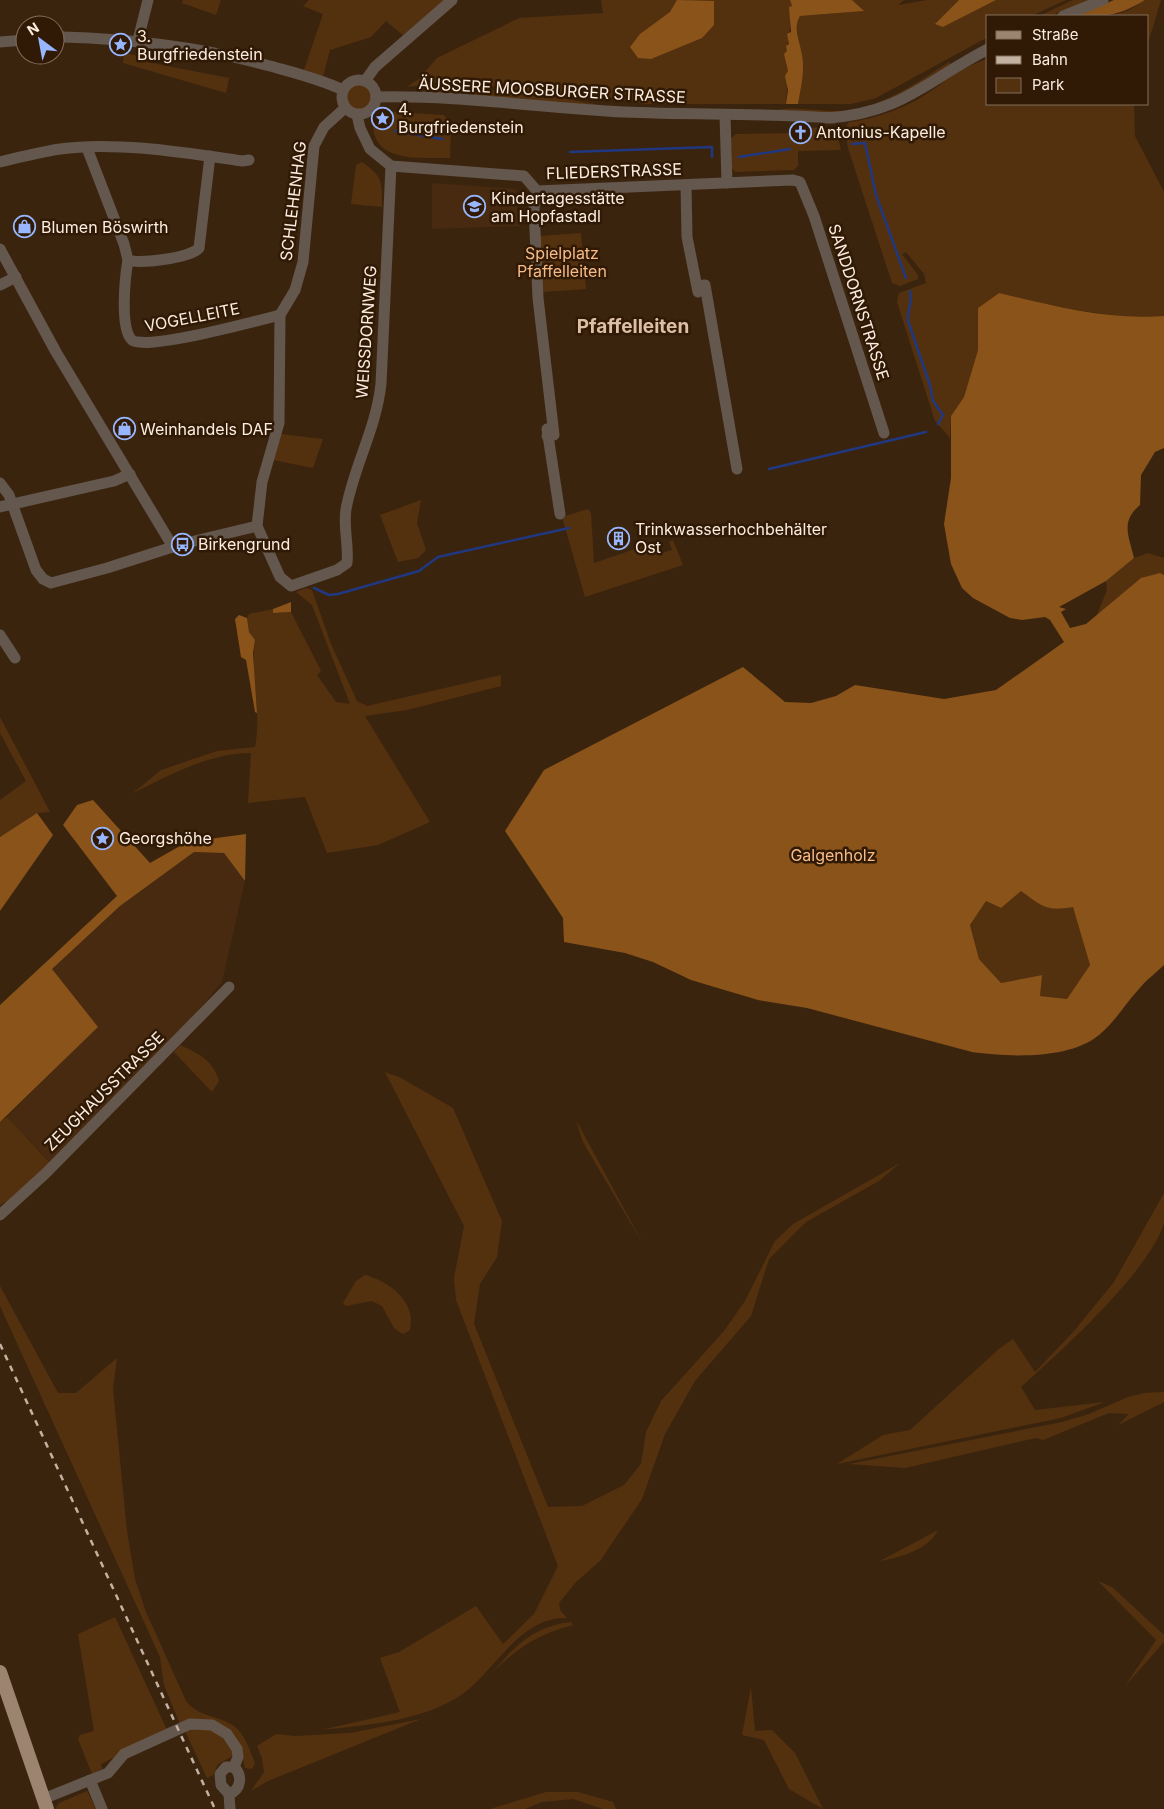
<svg xmlns="http://www.w3.org/2000/svg" width="1164" height="1809" font-family="Inter,sans-serif">
<style>
.built{fill:#472a0f}
.green{fill:#54310e}
.forest{fill:#8a531a;fill-rule:evenodd}
.lines{fill:none;stroke-linecap:round;stroke-linejoin:round}
.stream{stroke:#203881;stroke-width:2.5}
.minor{stroke:#63574e;stroke-width:11}
.major{stroke:#9c8470;stroke-width:14}
.rail{stroke:#c3b1a1;stroke-width:2.5;stroke-dasharray:6 6;stroke-linecap:butt}
.labels{text-anchor:middle;dominant-baseline:central;stroke-width:5;stroke-linejoin:round;paint-order:stroke}
.poi-label{font-size:16px;fill:#fdede0;stroke:#301a05;text-anchor:start}
.street-label{font-size:16px;fill:#fdede0;stroke:#301a05}
.park-label{font-size:16px;fill:#f6bb89;stroke:#301a05}
.quarter-label{font-size:19px;font-weight:bold;fill:#ddbfa6;stroke:#301a05}
</style>
<rect width="100%" height="100%" fill="#3b240e"/>
<g class="built">
<polygon points="432,183 516,189 519,226 432,229"/>
<polygon points="194,852 224,853 245,881 222,982 193,1017 52,1164 7,1117 97,1027 51,969 120,906"/>
</g>
<g class="green">
<polygon points="183,0 221,0 216,15 182,3"/>
<polygon points="309,0 445,0 403,35 386,21 371,37 330,50 323,76 304,70 323,14 303,6"/>
<polygon points="601,0 790,0 792,6 786,63 788,71 786,104 645,104 597,95 530,91 465,83 442,82 407,87 419,79 437,58 519,18 603,13"/>
<path d="M852,0H904L898,5L927,0H959L936,23L943,27L996,0H1066L1031,16H988V37L876,98L851,104H798C801,87 806,68 801,50C799,39 793,27 800,16L863,11Z"/>
<polygon points="1073,0 1089,0 1050,16 1039,16"/>
<polygon points="1145,0 1161,0 1148,43 1148,16 1111,16 1129,10"/>
<polygon points="124,53 143,57 142,61 229,78 226,93 123,63"/>
<path d="M988,59V104H1134L1135,136L1164,192V316C1107,320 1054,306 999,293L978,308V350L964,397L951,416L950,438L935,421L897,302L899,293L926,283L924,274L906,252L902,254L918,275V279L900,286L892,283L848,148L845,128L849,122C873,119 893,112 915,101C942,86 957,68 988,59Z"/>
<path d="M949,62L951,64C922,83 893,107 858,111C831,115 804,111 777,110C797,106 818,112 838,111C879,110 916,83 949,62Z"/>
<circle cx="359" cy="97" r="13"/>
<polygon points="438,87 535,93 594,104 599,109 421,92"/>
<path d="M391,112L444,115L451,125L450,158C423,157 375,164 373,126L379,118Z"/>
<polygon points="832,127 836,131 841,150 798,151 798,166 794,170 735,172 732,168 731,138 736,134 793,133 796,137 802,137 804,128"/>
<path d="M362,162C383,177 382,181 382,207L351,204L356,165Z"/>
<polygon points="581,233 586,289 543,292 539,236"/>
<polygon points="281,434 323,439 313,468 273,460"/>
<polygon points="421,500 417,523 426,550 418,558 398,562 380,515"/>
<polygon points="588,509 591,513 594,563 653,543 659,547 662,553 672,550 669,542 673,540 683,565 585,597 562,517"/>
<polygon points="1148,553 1164,558 1164,575 1160,573 1097,615 1107,590 1106,581 1109,577 1134,558"/>
<path d="M306,588L312,590L331,644L357,701L367,706L501,675V686L407,710L365,716L430,822L378,845L327,853L305,797L248,803L251,753C209,753 170,775 133,793L161,770L217,751L255,747C262,712 250,676 255,640L249,632L247,618L249,614L273,609L274,613L291,612L321,671L317,675L336,702L350,704L312,605L296,592Z"/>
<polygon points="0,717 50,812 37,813 0,837 0,800 26,781 0,733"/>
<path d="M1021,890C1040,905 1047,913 1073,906L1090,965L1067,999L1040,996L1041,975L1001,983L979,959L970,925L986,901L1001,908Z"/>
<path d="M180,1045C199,1054 213,1060 219,1081L212,1092L174,1052Z"/>
<path d="M385,1072L401,1078L453,1108L502,1221L497,1257L480,1284L474,1324L548,1507L582,1506L624,1485L641,1464L646,1432L661,1401L724,1331L745,1301L775,1241L793,1224L900,1163L879,1181L806,1222L769,1259L751,1316L695,1381L665,1434L642,1499L600,1561L576,1582L559,1603L560,1610L567,1618C516,1617 494,1676 455,1699C415,1722 366,1725 321,1730L400,1712L380,1658L399,1652L476,1606L503,1644L534,1614L558,1566L456,1300L454,1278L464,1226Z"/>
<polygon points="7,1117 52,1165 9,1204 5,1202 0,1205 0,1122"/>
<polygon points="576,1120 643,1244 583,1142"/>
<path d="M1164,1193C1164,1202 1164,1214 1164,1223C1150,1271 1059,1353 1021,1387L1035,1410L1105,1402L1061,1418L837,1464L883,1435L910,1430L1000,1348L1013,1339L1035,1372L1074,1331L1114,1282Z"/>
<path d="M365,1275C389,1281 417,1302 410,1330L403,1334L394,1328L382,1306L372,1301L346,1306L343,1303L356,1281Z"/>
<path d="M0,1286L58,1393H76L117,1358L113,1389L127,1531L135,1579L146,1612L186,1701C198,1717 218,1715 234,1726C245,1734 250,1751 255,1763L252,1769L245,1768C242,1751 240,1740 227,1728L180,1724L164,1685L160,1657L0,1306Z"/>
<polygon points="1164,1392 1164,1402 1118,1425 1129,1414 1109,1413 1043,1440 1036,1438 905,1468 849,1464 1062,1422 1089,1414 1128,1397 1144,1393"/>
<path d="M938,1530C928,1550 901,1557 880,1561Z"/>
<polygon points="1098,1581 1112,1587 1164,1635 1164,1642 1125,1686 1156,1640"/>
<polygon points="115,1617 167,1730 101,1764 102,1769 92,1774 78,1739 80,1735 94,1731 78,1634"/>
<path d="M571,1622L573,1625C539,1634 518,1647 493,1672C515,1645 535,1626 571,1622Z"/>
<polygon points="751,1687 755,1731 772,1730 795,1753 823,1809 789,1789 764,1740 742,1735"/>
<polygon points="421,1719 268,1781 251,1791 264,1772 262,1758 257,1746 276,1734 295,1736 350,1733"/>
<path d="M196,1727C217,1727 223,1736 234,1752L231,1757L218,1764L213,1775L207,1778L185,1731Z"/>
<polygon points="87,1791 96,1809 55,1809 59,1803"/>
<polygon points="546,1792 578,1792 613,1802 616,1809 603,1809 573,1799 542,1802 525,1809 490,1809"/>
</g>
<g class="forest">
<polygon points="677,0 714,1 714,25 702,38 651,59 638,58 630,47 640,34 670,12"/>
<path d="M790,0H852L864,11L800,16C793,27 799,39 801,50C806,68 801,87 798,104H786L788,90L785,76L788,71L784,54L787,51L786,46L789,44L787,34L791,32L789,7L792,6Z"/>
<polygon points="959,0 996,0 943,27 935,24"/>
<path d="M1114,0H1145C1117,17 1106,16 1075,16Z"/>
<path d="M999,293C1055,306 1106,320 1164,316V448L1155,452L1141,475L1140,505C1120,522 1129,536 1134,558L1106,581L1059,607L1066,609L1061,612L1070,628L1086,624L1141,578L1160,573L1164,575V965C1156,973 1146,980 1139,989C1125,1004 1115,1022 1099,1035C1069,1060 1008,1057 972,1052L807,1008L758,1000L691,980L653,962L625,953L564,942L563,918L505,831L544,770L743,667L785,702L811,703L836,696L855,685L944,699L996,690L1064,642L1050,620L1045,617L1022,620L1010,618L973,598L962,588L951,564L944,524L951,478V416L964,397L978,350V308ZM1021,891C1042,906 1046,912 1073,907L1090,965L1067,999L1040,996L1042,975L1001,983L979,959L970,925L986,901L1001,908Z"/>
<polygon points="291,602 291,612 273,613 273,609"/>
<polygon points="239,615 247,618 249,632 255,640 253,653 257,713 255,712 246,660 241,657 235,619"/>
<polygon points="93,800 150,863 187,842 246,834 245,881 224,853 194,852 120,906 52,969 98,1027 0,1122 0,1005 117,896 63,825 77,805"/>
<polygon points="37,813 53,835 0,911 0,837"/>
</g>
<g class="lines">
<g class="stream">
<polyline points="395,131 442,139"/>
<polyline points="852,144 865,143 876,195 906,278"/>
<polyline points="570,152 712,147 712,157"/>
<polyline points="739,157 790,149"/>
<path d="M910,291C913,302 907,310 908,321L930,385L933,401L943,415L938,424"/>
<polyline points="769,469 926,432"/>
<polyline points="314,588 329,595 338,594 419,571 438,557 569,528"/>
</g>
<g class="minor">
<polyline points="1063,16 1103,0"/>
<path d="M55,34L63,37C134,39 201,47 270,66C295,73 320,79 343,90"/>
<polyline points="138,40 148,0"/>
<polyline points="0,42 25,40"/>
<circle cx="359" cy="97" r="17"/>
<polyline points="365,81 375,67 452,0"/>
<path d="M376,97C459,95 541,108 624,112C693,115 763,113 833,118"/>
<path d="M345,108L324,127L314,146L303,262L295,290L280,315L279,423L262,482L257,526L280,577L291,586L337,570L347,563C349,545 343,528 346,509C354,466 376,429 381,384L391,166"/>
<polyline points="357,115 360,128 370,149 391,166 524,176 537,191 793,180 800,182 814,216 884,433"/>
<polyline points="725,115 727,183"/>
<path d="M827,118C902,113 926,81 988,49"/>
<path d="M87,148L124,244L128,260C140,264 191,258 199,248L210,156"/>
<path d="M0,162C20,157 40,152 60,149C115,141 187,153 242,161L249,160"/>
<polyline points="686,185 687,237 698,292"/>
<polyline points="537,191 534,208 538,298 554,435 547,436"/>
<polyline points="0,249 56,352 173,547"/>
<path d="M128,260C125,277 120,326 131,339C140,353 260,320 280,315"/>
<polyline points="0,285 16,277"/>
<polyline points="698,286 705,285 737,469"/>
<polyline points="547,429 560,514"/>
<polyline points="0,483 9,495 36,570 43,579 51,583 107,568 182,544 257,526"/>
<polyline points="0,507 114,481 130,474"/>
<polyline points="0,635 15,658"/>
<polyline points="0,1215 45,1174 229,987"/>
<polyline points="90,1780 102,1809"/>
<polyline points="229,1794 221,1785 220,1774 226,1767 234,1767"/>
<path d="M229,1794C241,1790 243,1776 234,1767"/>
<polyline points="229,1794 230,1809"/>
<polyline points="43,1799 108,1773 124,1754 190,1724 212,1725 227,1734 237,1749 238,1757 234,1767"/>
</g>
<polyline class="major" points="0,1672 47,1809"/>
<polyline class="rail" points="0,1344 215,1809"/>
</g>
<defs>
<symbol id="sight-ring" viewBox="-11 -11 22 22"><circle r="9.5" fill="#301a05" stroke="#97b6fd" stroke-width="1.5"/><path d="M0-6L1.8-2.2L6-1.7L2.9 1.2L3.7 5.4L0 3.3L-3.7 5.4L-2.9 1.2L-6-1.7L-1.8-2.2Z" fill="#97b6fd"/></symbol>
<symbol id="church-ring" viewBox="-11 -11 22 22"><circle r="9.5" fill="#301a05" stroke="#97b6fd" stroke-width="1.5"/><path d="M-1.2-6h2.4v3.5h3.3v2.4h-3.3V6h-2.4V-.1h-3.3v-2.4h3.3Z" fill="#97b6fd"/></symbol>
<symbol id="school-ring" viewBox="-11 -11 22 22"><circle r="9.5" fill="#301a05" stroke="#97b6fd" stroke-width="1.5"/><path d="M0-5L7-2L0 1L-7-2ZM-4 1L0 2.5L4 1V4Q0 6-4 4Z" fill="#97b6fd"/></symbol>
<symbol id="shop-ring" viewBox="-11 -11 22 22"><circle r="9.5" fill="#301a05" stroke="#97b6fd" stroke-width="1.5"/><path d="M-5-2.5h2.3a2.7 3.5 0 0 1 5.4 0H5L5.5 6h-11ZM-1.5-2.5h3a1.5 2.3 0 0 0-3 0Z" fill="#97b6fd"/></symbol>
<symbol id="building-ring" viewBox="-11 -11 22 22"><circle r="9.5" fill="#301a05" stroke="#97b6fd" stroke-width="1.5"/><path d="M-4-6H4V6H1V3H-1V6H-4ZM-2.5-4.3h1.7v1.8h-1.7ZM.8-4.3h1.7v1.8H.8ZM-2.5-1h1.7V.8h-1.7ZM.8-1h1.7V.8H.8Z" fill="#97b6fd"/></symbol>
<symbol id="bus-ring" viewBox="-11 -11 22 22"><circle r="9.5" fill="#301a05" stroke="#97b6fd" stroke-width="1.5"/><path d="M-5-6H5V4H4V6H2V4H-2V6H-4V4H-5ZM-3.5-4V0h7V-4ZM-3.5 1.2v1.5H-2V1.2ZM2 1.2v1.5H3.5V1.2Z" fill="#97b6fd"/></symbol>
</defs>
<g fill-rule="evenodd">
<use href="#sight-ring" x="108" y="32" width="25" height="25"/>
<use href="#sight-ring" x="370" y="106" width="25" height="25"/>
<use href="#church-ring" x="788" y="120" width="25" height="25"/>
<use href="#school-ring" x="462" y="194" width="25" height="25"/>
<use href="#shop-ring" x="12" y="214" width="25" height="25"/>
<use href="#shop-ring" x="112" y="416" width="25" height="25"/>
<use href="#building-ring" x="606" y="526" width="25" height="25"/>
<use href="#bus-ring" x="170" y="532" width="25" height="25"/>
<use href="#sight-ring" x="90" y="826" width="25" height="25"/>
</g>
<g class="labels">
<g class="poi-label">
<text x="137" y="36">3.<tspan x="137" dy="18">Burgfriedenstein</tspan></text>
<text x="398" y="109">4.<tspan x="398" dy="18">Burgfriedenstein</tspan></text>
<text x="816" y="132">Antonius-Kapelle</text>
<text x="491" y="198">Kindertagesstätte<tspan x="491" dy="18">am Hopfastadl</tspan></text>
<text x="41" y="227">Blumen Böswirth</text>
<text x="140" y="429">Weinhandels DAF</text>
<text x="635" y="529">Trinkwasserhochbehälter<tspan x="635" dy="18">Ost</tspan></text>
<text x="198" y="544">Birkengrund</text>
<text x="119" y="838">Georgshöhe</text>
</g>
<g class="street-label">
<text transform="translate(552 90) rotate(3)">ÄUSSERE MOOSBURGER STRASSE</text>
<text transform="translate(614 171) rotate(-2)">FLIEDERSTRASSE</text>
<text transform="translate(293 201) rotate(-83)">SCHLEHENHAG</text>
<text transform="translate(859 302) rotate(72)">SANDDORNSTRASSE</text>
<text transform="translate(192 317) rotate(-11)">VOGELLEITE</text>
<text transform="translate(366 332) rotate(-86)">WEISSDORNWEG</text>
<text transform="translate(104 1091) rotate(-45)">ZEUGHAUSSTRASSE</text>
</g>
<g class="park-label">
<text x="562" y="253">Spielplatz<tspan x="562" dy="18">Pfaffelleiten</tspan></text>
<text x="833" y="855">Galgenholz</text>
</g>
<g class="quarter-label">
<text x="633" y="326">Pfaffelleiten</text>
</g>
</g>
<rect x="986" y="15" width="162" height="90" fill="#301a05" stroke="#826e5d"/>
<rect x="996" y="31" width="25" height="8" fill="#9c8470" stroke="#826e5d"/>
<text x="1032" y="40" font-size="15" fill="#fdede0">Straße</text>
<rect x="996" y="56" width="25" height="8" fill="#c3b1a1" stroke="#826e5d"/>
<text x="1032" y="65" font-size="15" fill="#fdede0">Bahn</text>
<rect x="996" y="78" width="25" height="15" fill="#54310e" stroke="#826e5d"/>
<text x="1032" y="90" font-size="15" fill="#fdede0">Park</text>
<g transform="translate(40 40) rotate(328)"><circle r="24" fill="#301a05" stroke="#826e5d"/>
<path d="M0-4L9 19L0 12L-9 19Z" fill="#97b6fd"/>
<text y="-8" font-size="14" font-weight="bold" text-anchor="middle" fill="#fdede0">N</text>
</g>
</svg>
